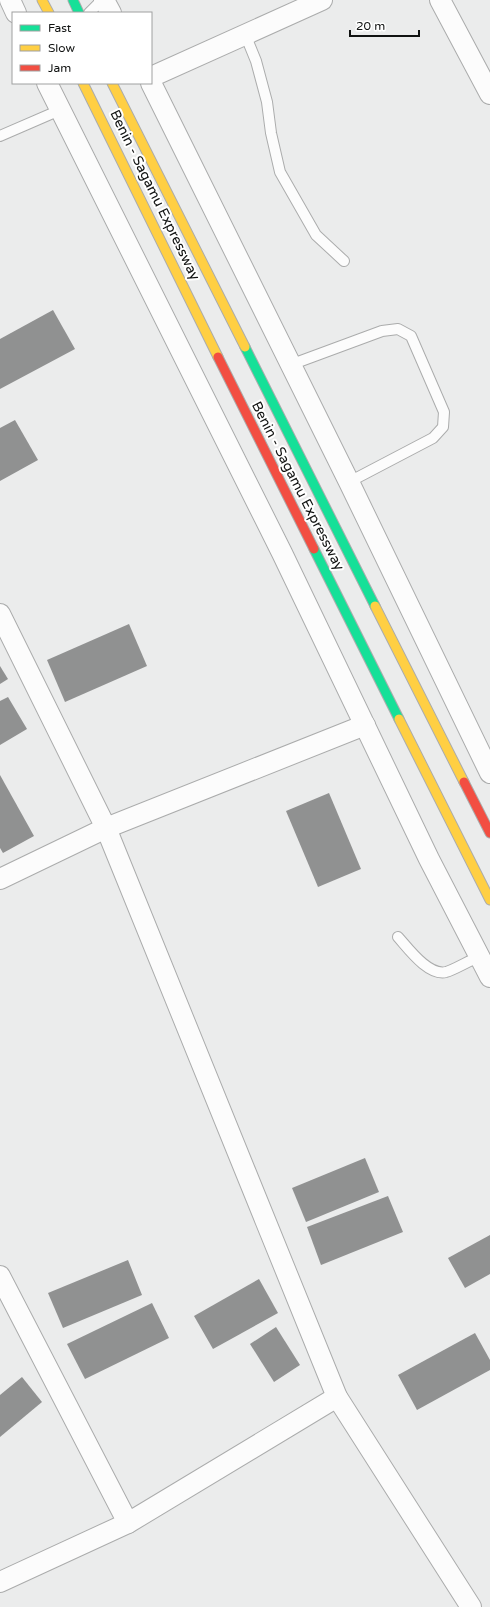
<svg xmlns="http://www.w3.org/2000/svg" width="490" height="1607" font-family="'Varela Round',sans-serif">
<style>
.building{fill:#909191}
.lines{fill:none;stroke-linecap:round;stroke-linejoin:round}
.lane-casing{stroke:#abacac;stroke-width:12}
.street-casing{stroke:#abacac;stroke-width:22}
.fast-casing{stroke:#abacac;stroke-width:11}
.slow-casing{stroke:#abacac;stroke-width:11}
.jam-casing{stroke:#abacac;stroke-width:11}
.lane{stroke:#fcfcfc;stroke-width:10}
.street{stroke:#fcfcfc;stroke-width:20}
.fast{stroke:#16e098;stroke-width:9}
.slow{stroke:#ffcf43;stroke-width:9}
.jam{stroke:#f24e42;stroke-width:9}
.labels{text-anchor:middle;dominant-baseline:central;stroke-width:4;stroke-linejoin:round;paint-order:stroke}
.street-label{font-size:14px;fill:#101211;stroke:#fff}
</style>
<rect width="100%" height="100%" fill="#ebecec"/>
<g class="building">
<polygon points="53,310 75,349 0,389 0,339"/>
<polygon points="15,420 38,460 0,481 0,428"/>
<polygon points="129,624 147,666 65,702 47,660"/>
<polygon points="0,666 8,679 0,684"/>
<polygon points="8,697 27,729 0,745 0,701"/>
<polygon points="0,775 34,836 3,853 0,848"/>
<polygon points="329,793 361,869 318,887 286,811"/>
<polygon points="365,1158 379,1192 306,1222 292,1188"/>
<polygon points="388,1196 403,1232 321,1265 307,1227"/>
<polygon points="490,1235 490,1274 465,1288 448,1258"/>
<polygon points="128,1260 142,1295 63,1328 48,1293"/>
<polygon points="259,1279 278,1313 213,1349 194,1316"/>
<polygon points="152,1303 169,1338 85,1379 67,1344"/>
<polygon points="276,1327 300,1365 274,1382 250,1344"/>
<polygon points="475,1333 490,1360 490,1370 417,1410 398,1375"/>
<polygon points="22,1377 42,1402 0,1437 0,1395"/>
</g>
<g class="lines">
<defs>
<g id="lane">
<polyline points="89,13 102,0"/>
<polyline points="245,34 256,61 267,102 271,133 280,172 316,235 344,261"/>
<polyline points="0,136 60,110"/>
<polyline points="290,365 382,331 398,329 411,336 444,412 443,427 433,438 349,482"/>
<path d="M398,937C408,948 428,976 446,972C454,970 470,960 479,957"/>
</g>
<g id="street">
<polyline points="10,0 16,13"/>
<polyline points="104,0 111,13"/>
<polyline points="440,0 490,94"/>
<polyline points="151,77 322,0"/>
<polyline points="47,83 282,553 429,859 490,977"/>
<polyline points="151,83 349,482 490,773"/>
<polyline points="0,614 106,828 337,1397 471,1607"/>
<polyline points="0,879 106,828 365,725"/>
<polyline points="0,1276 128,1523"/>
<polyline points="0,1582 128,1523 337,1397"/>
</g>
<g id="fast">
<polyline points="73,0 79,13"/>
<polyline points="245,347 375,606"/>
<polyline points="314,549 399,719"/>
</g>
<g id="slow">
<polyline points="42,0 49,13"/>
<polyline points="83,83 218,357"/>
<polyline points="112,83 245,347"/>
<polyline points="375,606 464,782"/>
<polyline points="399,719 490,900"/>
</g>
<g id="jam">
<polyline points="218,357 314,549"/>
<polyline points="464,782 490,833"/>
</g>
</defs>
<use href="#lane" class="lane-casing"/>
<use href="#street" class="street-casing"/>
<use href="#fast" class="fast-casing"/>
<use href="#slow" class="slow-casing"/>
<use href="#jam" class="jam-casing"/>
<use href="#lane" class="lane"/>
<use href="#street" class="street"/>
<use href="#fast" class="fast"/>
<use href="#slow" class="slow"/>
<use href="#jam" class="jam"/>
</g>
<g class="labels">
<g class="street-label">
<text transform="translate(155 195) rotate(64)">Benin - Sagamu Expressway</text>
<text transform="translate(298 486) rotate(63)">Benin - Sagamu Expressway</text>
</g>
</g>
<rect x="12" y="12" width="140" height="72" fill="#ffffff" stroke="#9fa0a0"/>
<rect x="20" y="25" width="20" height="6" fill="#16e098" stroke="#9fa0a0"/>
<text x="48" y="32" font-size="12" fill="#101211">Fast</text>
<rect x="20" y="45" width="20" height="6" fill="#ffcf43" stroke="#9fa0a0"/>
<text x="48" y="52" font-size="12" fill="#101211">Slow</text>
<rect x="20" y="65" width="20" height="6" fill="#f24e42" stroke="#9fa0a0"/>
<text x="48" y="72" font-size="12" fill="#101211">Jam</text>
<path d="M350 30v6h69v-6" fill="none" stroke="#101211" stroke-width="2"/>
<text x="356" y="30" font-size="12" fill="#101211" stroke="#ffffff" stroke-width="3" paint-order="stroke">20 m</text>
</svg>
